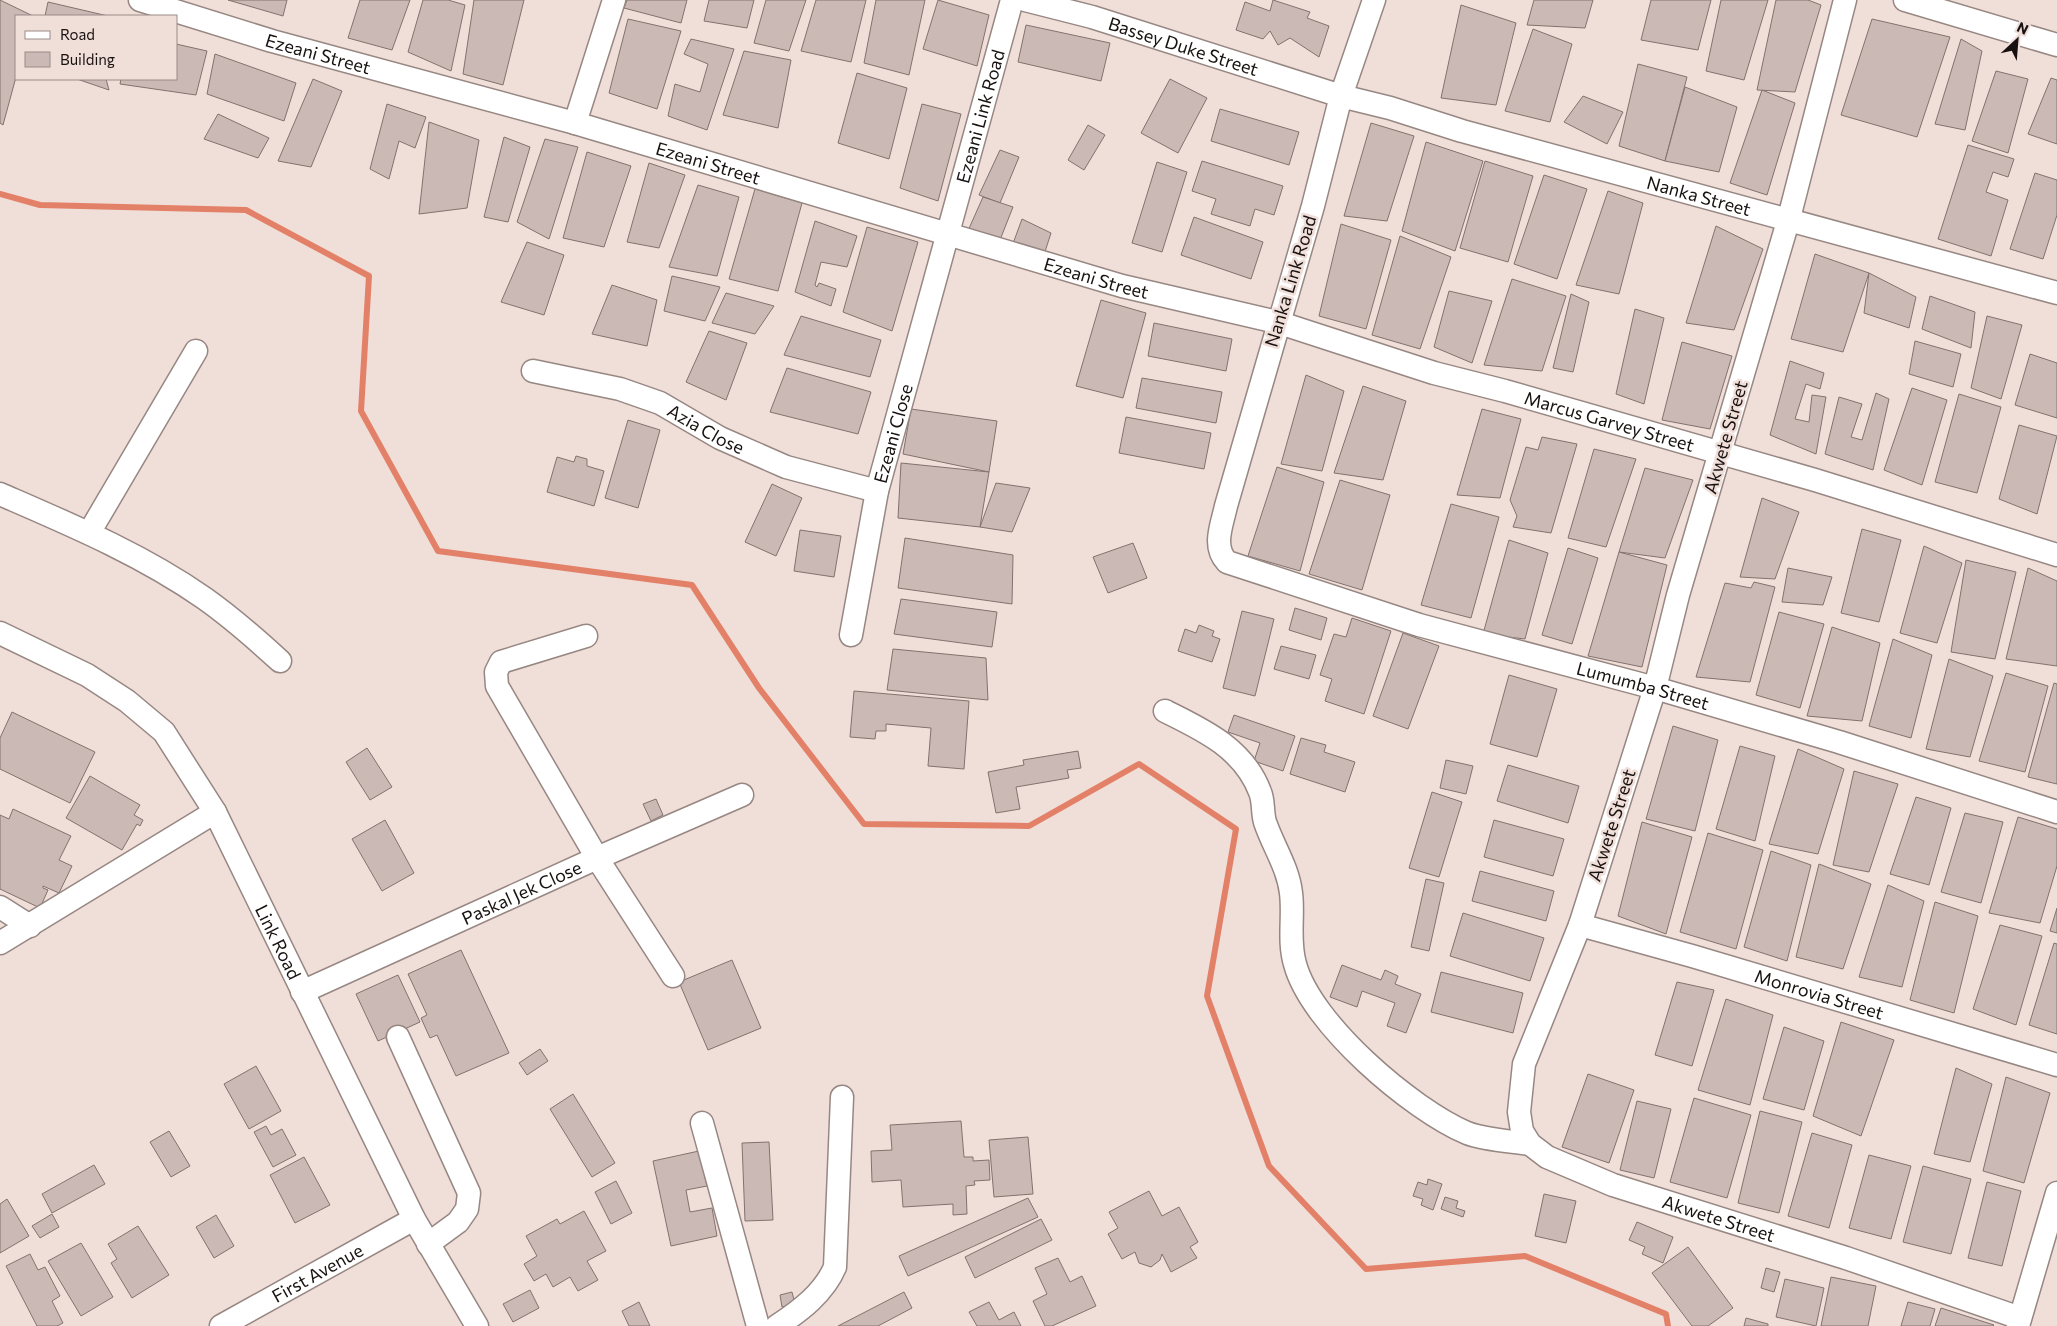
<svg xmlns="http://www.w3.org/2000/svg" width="2057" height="1326" font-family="Commissioner,sans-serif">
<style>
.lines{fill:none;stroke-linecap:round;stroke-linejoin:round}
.stream{stroke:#e28168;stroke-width:6}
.building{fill:#cbb9b5;stroke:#82726e}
.street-casing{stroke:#978782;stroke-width:25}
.street{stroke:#fff;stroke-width:22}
.labels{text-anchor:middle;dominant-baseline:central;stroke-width:5;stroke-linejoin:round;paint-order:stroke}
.street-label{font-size:18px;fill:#171110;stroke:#f0ded9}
</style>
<rect width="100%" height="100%" fill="#f0ded9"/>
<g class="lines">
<polyline class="stream" points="0,194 40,205 246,210 369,276 361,411 438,551 692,585 759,688 864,824 1029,826 1139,764 1236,829 1207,996 1269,1166 1366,1269 1525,1256 1666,1314 1668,1326"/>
</g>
<g class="building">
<polygon points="0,0 33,16 16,16 16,77 3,125 0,123"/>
<polygon points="228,0 287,0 283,16"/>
<polygon points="360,0 410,0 392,50 348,38"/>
<polygon points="423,0 448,0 465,5 451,71 408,52"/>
<polygon points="474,0 524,0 503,85 463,74"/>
<polygon points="627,0 687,0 681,23 624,8"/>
<polygon points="709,0 754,0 747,28 704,21"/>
<polygon points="766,0 806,0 789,51 754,43"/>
<polygon points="816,0 866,0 851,62 801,51"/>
<polygon points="876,0 925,0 909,75 864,63"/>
<polygon points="938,0 989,15 977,66 923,49"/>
<polygon points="1273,0 1310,12 1307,18 1329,26 1319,57 1290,38 1278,45 1270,31 1263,39 1236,30 1245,2 1270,11"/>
<polygon points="1534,0 1593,0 1585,28 1527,25"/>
<polygon points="1651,0 1711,0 1698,50 1641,40"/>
<polygon points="1721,0 1768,0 1744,80 1706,71"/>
<polygon points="1776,0 1808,0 1821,5 1795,92 1757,90"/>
<polygon points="48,2 108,16 45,16"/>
<polygon points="1461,5 1516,23 1496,105 1441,98"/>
<polygon points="628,19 681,31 657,109 609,93"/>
<polygon points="1872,19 1950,37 1917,137 1841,115"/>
<polygon points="1026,25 1110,43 1101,81 1018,62"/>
<polygon points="1533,29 1572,44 1550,122 1505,111"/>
<polygon points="691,39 734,49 707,130 668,116 675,84 700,92 708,64 684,54"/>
<polygon points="1961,39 1982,51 1965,130 1935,124"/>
<polygon points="176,44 207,51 196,95 120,84 121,79 176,79"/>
<polygon points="744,51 791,60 778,128 723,115"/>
<polygon points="215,54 296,83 284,121 207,94"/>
<polygon points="1638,64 1687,77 1665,161 1619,146"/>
<polygon points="1996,71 2028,79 2008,153 1972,141"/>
<polygon points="857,73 907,88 889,159 838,143"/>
<polygon points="2051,78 2057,80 2057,144 2028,134"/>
<polygon points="77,79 106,79 109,90"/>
<polygon points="313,79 342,91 311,167 278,161"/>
<polygon points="1170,79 1207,98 1178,153 1141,133"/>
<polygon points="1685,87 1737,107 1719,172 1665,161"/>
<polygon points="1762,90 1795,103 1767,195 1730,183"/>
<polygon points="1583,96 1623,112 1607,144 1564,122"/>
<polygon points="387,104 426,117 415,148 399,141 389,179 370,169"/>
<polygon points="922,104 961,114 938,201 900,188"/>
<polygon points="1220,109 1299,132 1289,165 1211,141"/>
<polygon points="218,114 269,138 258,158 204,139"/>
<polygon points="429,122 479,140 467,208 419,214"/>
<polygon points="1371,123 1414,136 1387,221 1344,216"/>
<polygon points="1088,125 1105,135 1084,170 1068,160"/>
<polygon points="504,137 530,147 508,222 484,217"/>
<polygon points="545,139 578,147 549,239 517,222"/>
<polygon points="1426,142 1483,161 1455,251 1402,231"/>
<polygon points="1968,145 2014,159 2008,177 1993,172 1986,192 2008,200 1991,256 1938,239"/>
<polygon points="1000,150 1019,157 1000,203 979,195"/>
<polygon points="587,152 631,166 604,247 563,238"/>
<polygon points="1202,161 1283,186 1274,215 1255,209 1250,226 1211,214 1216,199 1192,191"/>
<polygon points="1485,161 1533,176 1508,262 1460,248"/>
<polygon points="1157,162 1187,172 1162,252 1132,243"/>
<polygon points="649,163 685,175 659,248 627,242"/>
<polygon points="2035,173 2057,180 2057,215 2043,259 2010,249"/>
<polygon points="1544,175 1587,189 1557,279 1514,264"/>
<polygon points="698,185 739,197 717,276 669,267"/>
<polygon points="755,189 802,203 778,291 729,279"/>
<polygon points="1608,191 1643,203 1619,294 1576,285"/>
<polygon points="983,197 1013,207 998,245 967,233"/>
<polygon points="1194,217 1263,242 1251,279 1181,255"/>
<polygon points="1022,219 1051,233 1043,258 1011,249"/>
<polygon points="815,221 857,236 847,267 821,262 815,285 817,287 819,283 836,289 831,306 795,292"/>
<polygon points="1341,224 1391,240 1366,329 1319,316"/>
<polygon points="1716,226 1763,249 1734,330 1686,323"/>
<polygon points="867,227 918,242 892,331 843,312"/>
<polygon points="1400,236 1451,257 1420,349 1372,335"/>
<polygon points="527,242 564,255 544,315 501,302"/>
<polygon points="1815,254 1869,273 1843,352 1791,339"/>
<polygon points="1869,273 1916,297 1909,328 1864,313"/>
<polygon points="672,276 720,287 705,321 664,311"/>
<polygon points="1512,279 1566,296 1542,371 1484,365"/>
<polygon points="612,285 657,300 647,346 592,334"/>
<polygon points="1449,291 1492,301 1472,363 1434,347"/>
<polygon points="726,293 774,306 755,334 712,323"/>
<polygon points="1571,294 1589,302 1573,372 1553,368"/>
<polygon points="1930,296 1975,312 1971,348 1922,329"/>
<polygon points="1101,300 1146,313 1123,398 1076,386"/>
<polygon points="1635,309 1664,318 1644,404 1616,394"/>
<polygon points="801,316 881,340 870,377 784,355"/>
<polygon points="1987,316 2022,325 2001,399 1971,388"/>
<polygon points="1154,323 1232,339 1226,371 1148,356"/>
<polygon points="709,331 747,343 726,400 686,382"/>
<polygon points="1915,341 1961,354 1953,387 1909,374"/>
<polygon points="1682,342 1732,356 1710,429 1662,420"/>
<polygon points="2030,354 2057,363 2057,418 2015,405"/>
<polygon points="1790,361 1824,373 1820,389 1806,384 1795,419 1809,422 1812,395 1826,397 1816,454 1770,435"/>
<polygon points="787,368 871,392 858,434 770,412"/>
<polygon points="1306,375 1344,391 1322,471 1281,464"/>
<polygon points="1142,378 1222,392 1216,423 1136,408"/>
<polygon points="1363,386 1406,401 1383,480 1334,473"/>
<polygon points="1912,388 1947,400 1922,485 1884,470"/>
<polygon points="1876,393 1889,399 1873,470 1825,454 1839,397 1862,404 1851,437 1862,440"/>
<polygon points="1959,394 2001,407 1977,493 1935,482"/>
<polygon points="911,409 997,421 989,472 903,454"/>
<polygon points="1482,409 1521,419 1500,498 1457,495"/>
<polygon points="1126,417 1211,433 1204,469 1119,453"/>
<polygon points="628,420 660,430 638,508 605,498"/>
<polygon points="2019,425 2057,436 2037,514 1999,499"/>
<polygon points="1542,437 1577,444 1551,533 1513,527 1517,516 1510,500 1526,447 1538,450"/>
<polygon points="1594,449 1636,459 1606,547 1568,538"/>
<polygon points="576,456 587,459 587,466 604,471 594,506 547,492 557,457 574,462"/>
<polygon points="901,463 989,472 980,527 898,518"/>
<polygon points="1277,467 1324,482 1300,571 1248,556"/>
<polygon points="1645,468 1693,480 1665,558 1619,552"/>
<polygon points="1340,480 1390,495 1362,590 1309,574"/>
<polygon points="996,483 1030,488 1012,532 980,527"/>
<polygon points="772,484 802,498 776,556 745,542"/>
<polygon points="1762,498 1799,512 1775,579 1740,577"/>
<polygon points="1451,504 1499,517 1471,618 1421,605"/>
<polygon points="1862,529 1901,540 1879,622 1841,613"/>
<polygon points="800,530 841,536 834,577 794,571"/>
<polygon points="905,538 1013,555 1012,604 898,588"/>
<polygon points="1509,540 1548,553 1525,639 1483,634"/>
<polygon points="1133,543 1147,578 1108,593 1093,557"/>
<polygon points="1924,546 1962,563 1937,643 1900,633"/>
<polygon points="1568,548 1598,558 1572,644 1542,635"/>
<polygon points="1619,552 1667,565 1642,667 1588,656"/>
<polygon points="1966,560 2016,572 1995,659 1951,652"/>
<polygon points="1788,568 1832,577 1823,605 1782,602"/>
<polygon points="2028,568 2057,581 2057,666 2006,659"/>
<polygon points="1754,582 1775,587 1750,682 1696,677 1725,583 1751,588"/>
<polygon points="901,599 997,612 992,647 894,634"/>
<polygon points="1295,608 1327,618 1321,640 1289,630"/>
<polygon points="1242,611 1274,619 1255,696 1223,688"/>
<polygon points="1779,612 1824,624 1800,708 1756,695"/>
<polygon points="1352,618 1391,631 1364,714 1325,701 1332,679 1320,675 1334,634 1346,637"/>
<polygon points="1199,625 1214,631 1212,636 1220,639 1212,662 1178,651 1185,629 1196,633"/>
<polygon points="1832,627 1880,643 1862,721 1807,716"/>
<polygon points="1403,633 1439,646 1408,729 1373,716"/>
<polygon points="1893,639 1932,655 1911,738 1869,726"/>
<polygon points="1281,646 1316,655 1309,679 1274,669"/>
<polygon points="893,649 986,658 988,700 887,690"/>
<polygon points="1949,659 1993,676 1970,757 1926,749"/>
<polygon points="2006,673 2048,686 2025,772 1979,761"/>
<polygon points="1509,675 1557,689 1537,757 1490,744"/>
<polygon points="2054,683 2057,684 2057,784 2028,777"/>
<polygon points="854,691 969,701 964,769 928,766 931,728 886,724 886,731 876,731 875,739 850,737"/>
<polygon points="12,712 95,752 70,803 0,769 0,738"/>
<polygon points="1234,715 1295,736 1283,771 1254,761 1260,743 1228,732"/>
<polygon points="1673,726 1718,740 1695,831 1646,819"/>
<polygon points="1301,738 1326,745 1324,752 1355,762 1345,792 1290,774"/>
<polygon points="1740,746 1775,756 1755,841 1716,829"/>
<polygon points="367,748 392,787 370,800 346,762"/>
<polygon points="1798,749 1844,769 1818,854 1769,844"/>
<polygon points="1078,751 1081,768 1067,770 1069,778 1016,787 1020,809 996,813 988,772 1024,765 1023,760"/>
<polygon points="1446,760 1473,766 1466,794 1440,788"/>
<polygon points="1508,765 1579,786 1568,823 1497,801"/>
<polygon points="1854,771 1898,784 1869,872 1833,865"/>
<polygon points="90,776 140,805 134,815 143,820 140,826 137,824 122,850 66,818"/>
<polygon points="1432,792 1462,802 1439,877 1409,868"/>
<polygon points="1916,797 1951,808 1929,885 1890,874"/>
<polygon points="656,799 663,815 651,821 643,804"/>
<polygon points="13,809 71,836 59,860 72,866 59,893 43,886 43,888 48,890 40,908 0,889 0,815 9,819"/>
<polygon points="1965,813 2003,822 1981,903 1941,892"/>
<polygon points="2018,817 2057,829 2057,866 2040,923 1989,913"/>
<polygon points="385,820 414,873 382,891 352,839"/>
<polygon points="1494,820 1564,839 1553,876 1484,857"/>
<polygon points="1642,822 1692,837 1666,934 1618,916"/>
<polygon points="1708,833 1763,850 1736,949 1680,932"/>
<polygon points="1771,851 1811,865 1787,961 1744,947"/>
<polygon points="1819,864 1871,884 1843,969 1796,957"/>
<polygon points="1480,871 1554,891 1546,921 1472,901"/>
<polygon points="1426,879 1444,883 1429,951 1411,947"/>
<polygon points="1888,885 1924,901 1902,987 1859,977"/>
<polygon points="1935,902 1978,916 1954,1013 1910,1000"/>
<polygon points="2057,908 2057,933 2050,931"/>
<polygon points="1463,913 1544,938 1530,981 1450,956"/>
<polygon points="2000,925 2042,936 2016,1025 1973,1009"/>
<polygon points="2054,943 2057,944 2057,1034 2029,1025"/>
<polygon points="461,950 509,1053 456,1076 437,1035 430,1038 421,1018 427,1015 408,974"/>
<polygon points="732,960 761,1028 708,1050 679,982"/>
<polygon points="1342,965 1381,980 1385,970 1398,976 1395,984 1421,994 1406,1033 1387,1026 1395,1003 1362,991 1357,1007 1330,997"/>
<polygon points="1441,972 1523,993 1513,1033 1431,1012"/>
<polygon points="398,975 420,1022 378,1041 356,994"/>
<polygon points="1677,982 1714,990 1692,1066 1655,1055"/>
<polygon points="1726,999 1773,1015 1750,1105 1698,1090"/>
<polygon points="1841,1022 1894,1040 1861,1136 1813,1116"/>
<polygon points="1784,1027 1824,1041 1804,1110 1763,1099"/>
<polygon points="540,1049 548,1061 527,1075 519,1063"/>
<polygon points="256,1066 281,1111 249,1129 224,1084"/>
<polygon points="1956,1068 1992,1084 1970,1162 1934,1154"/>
<polygon points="1588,1074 1634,1090 1609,1163 1562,1147"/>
<polygon points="2006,1077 2050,1093 2024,1183 1983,1171"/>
<polygon points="573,1094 615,1163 592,1177 550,1109"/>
<polygon points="1694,1098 1751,1115 1727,1198 1670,1182"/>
<polygon points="1637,1101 1671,1109 1654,1178 1620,1170"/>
<polygon points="1760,1111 1802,1122 1779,1213 1738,1203"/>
<polygon points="961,1121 964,1157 973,1157 973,1161 989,1160 990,1180 974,1181 975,1185 966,1186 967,1214 953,1215 953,1204 903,1207 901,1180 872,1182 871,1151 892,1150 890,1125"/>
<polygon points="266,1126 271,1135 282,1129 296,1155 273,1167 254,1132"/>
<polygon points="169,1131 190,1166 171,1177 150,1142"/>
<polygon points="1812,1133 1852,1145 1829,1228 1788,1216"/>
<polygon points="1028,1137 1033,1194 994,1197 989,1140"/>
<polygon points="769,1142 773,1220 745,1221 742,1143"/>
<polygon points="699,1151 707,1186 686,1190 690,1212 712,1208 717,1236 671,1246 653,1161"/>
<polygon points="1869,1155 1911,1166 1891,1239 1849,1228"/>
<polygon points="304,1157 330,1205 295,1223 270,1175"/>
<polygon points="94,1165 105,1184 52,1213 42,1194"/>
<polygon points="1923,1166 1971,1179 1951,1254 1903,1242"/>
<polygon points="1428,1179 1442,1184 1433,1210 1421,1205 1423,1199 1413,1196 1418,1182 1427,1185"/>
<polygon points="616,1181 632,1213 611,1224 595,1192"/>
<polygon points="1987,1182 2021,1191 2002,1266 1968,1258"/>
<polygon points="1149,1191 1162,1216 1179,1207 1198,1242 1190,1247 1197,1258 1171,1272 1162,1254 1160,1260 1151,1267 1139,1263 1135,1252 1122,1259 1108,1234 1118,1228 1109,1212"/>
<polygon points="1544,1194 1576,1201 1566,1243 1535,1236"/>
<polygon points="1445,1197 1458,1201 1456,1208 1465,1211 1463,1217 1441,1209"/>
<polygon points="1028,1198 1038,1217 908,1276 899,1256"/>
<polygon points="7,1199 29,1236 0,1253 0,1204"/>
<polygon points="584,1211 606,1251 587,1261 598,1280 578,1291 570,1277 553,1287 546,1274 534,1281 524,1264 537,1256 526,1236 557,1219 560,1224"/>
<polygon points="52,1214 59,1227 40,1238 32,1226"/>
<polygon points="216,1215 234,1246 214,1258 196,1227"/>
<polygon points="1041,1219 1052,1240 975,1278 965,1257"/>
<polygon points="1637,1222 1673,1237 1663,1263 1642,1254 1645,1247 1629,1240"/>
<polygon points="138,1226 169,1275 132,1298 111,1263 117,1259 108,1244"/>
<polygon points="81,1243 113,1297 81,1316 48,1261"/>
<polygon points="1688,1247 1733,1308 1708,1326 1692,1326 1652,1273"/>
<polygon points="30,1254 38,1270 45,1267 60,1296 52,1301 63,1323 57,1326 37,1326 6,1266"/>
<polygon points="1058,1258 1070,1282 1082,1276 1096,1306 1052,1326 1045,1326 1033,1301 1047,1294 1035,1268"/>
<polygon points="1766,1268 1780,1272 1774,1292 1761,1288"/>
<polygon points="1831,1277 1876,1286 1868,1326 1821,1326"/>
<polygon points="1785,1279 1824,1288 1816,1326 1776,1317"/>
<polygon points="530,1290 539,1308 513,1322 503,1304"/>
<polygon points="792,1292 795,1304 782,1307 780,1295"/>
<polygon points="904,1292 912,1308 878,1326 838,1326"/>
<polygon points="639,1302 650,1326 629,1326 622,1311"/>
<polygon points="989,1302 999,1320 1014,1312 1021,1326 977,1326 969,1312"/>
<polygon points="1908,1302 1935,1309 1930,1326 1901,1326"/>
<polygon points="1941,1308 1994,1325 1993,1326 1935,1326"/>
<polygon points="1746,1318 1768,1324 1768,1326 1744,1326"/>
</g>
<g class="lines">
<defs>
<g id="street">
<path id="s1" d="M140,0L272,41L575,123L1122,286L1277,322L1434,373L1505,391L1815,480L2057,555"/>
<path id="s2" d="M1025,0L1092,17L1341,96L1390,108L1462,131L2057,293"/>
<path id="s3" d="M1374,0L1341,96L1313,206L1226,506C1222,525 1212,546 1227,562L1419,625L1655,688L1839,742L2057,812"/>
<path id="s4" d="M1845,0L1789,218L1678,595L1655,688L1580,925L1524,1064L1519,1112L1522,1131L1530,1144L1547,1157L1613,1185L1846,1258L2020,1318"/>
<polyline points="1905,0 2057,45"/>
<polyline points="575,123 614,0"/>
<path id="s5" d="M533,371L620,389L660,403L720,438L786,467L877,491"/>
<path d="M0,494C69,524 141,554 204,598C231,617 256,639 280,661"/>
<polyline points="89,533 196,351"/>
<path id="s6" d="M0,633L87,675L127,701L164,732L215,812L414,1219L477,1326"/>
<path id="s7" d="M851,635L877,491L1012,0"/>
<polyline points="586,636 501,662 496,672 497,686 597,858 673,976"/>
<path d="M1165,711C1204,730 1244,749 1260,792C1264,801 1262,812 1265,822C1273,846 1288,867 1291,893C1294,916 1288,941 1295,964C1311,1024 1411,1109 1467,1133C1485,1140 1510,1141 1530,1144"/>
<polyline points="0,907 30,926"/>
<path id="s8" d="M1580,925L1692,956L2057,1065"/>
<polyline points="0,943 215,812"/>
<path id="s9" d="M302,992L597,858L742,795"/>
<polyline points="398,1037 469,1193 467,1209 458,1222 428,1244"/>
<polyline points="702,1123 758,1326"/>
<path id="s10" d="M221,1326L414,1219"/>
<path d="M777,1326C800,1311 824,1293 835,1267L842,1097"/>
<polyline points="2018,1326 2057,1193"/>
</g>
</defs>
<use href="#street" class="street-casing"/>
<use href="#street" class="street"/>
</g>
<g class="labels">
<g class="street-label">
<text stroke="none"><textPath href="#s2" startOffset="165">Bassey Duke Street</textPath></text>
<text stroke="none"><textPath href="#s1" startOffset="186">Ezeani Street</textPath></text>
<text stroke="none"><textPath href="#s7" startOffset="535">Ezeani Link Road</textPath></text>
<text stroke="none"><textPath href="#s1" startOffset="591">Ezeani Street</textPath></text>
<text stroke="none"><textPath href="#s2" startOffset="702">Nanka Street</textPath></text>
<text stroke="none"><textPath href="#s1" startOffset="996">Ezeani Street</textPath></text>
<text transform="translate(1290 281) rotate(-73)">Nanka Link Road</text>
<text stroke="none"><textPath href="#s1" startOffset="1529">Marcus Garvey Street</textPath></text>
<text stroke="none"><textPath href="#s5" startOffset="184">Azia Close</textPath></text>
<text stroke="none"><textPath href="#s7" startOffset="206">Ezeani Close</textPath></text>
<text transform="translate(1725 437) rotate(-74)">Akwete Street</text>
<text stroke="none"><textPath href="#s3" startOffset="1020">Lumumba Street</textPath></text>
<text transform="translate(1611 825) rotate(-72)">Akwete Street</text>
<text stroke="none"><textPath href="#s9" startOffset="241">Paskal Jek Close</textPath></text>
<text stroke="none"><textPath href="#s6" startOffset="432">Link Road</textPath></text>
<text stroke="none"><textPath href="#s8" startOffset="249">Monrovia Street</textPath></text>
<text stroke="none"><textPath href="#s4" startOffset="1399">Akwete Street</textPath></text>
<text stroke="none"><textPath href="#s10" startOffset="110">First Avenue</textPath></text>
</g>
</g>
<rect x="15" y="15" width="162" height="65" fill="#f0ded9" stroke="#998c89"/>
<rect x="25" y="31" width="25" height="8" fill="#ffffff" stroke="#998c89"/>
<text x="60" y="40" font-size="15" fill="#171110">Road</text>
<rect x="25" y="52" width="25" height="15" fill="#cbb9b5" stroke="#998c89"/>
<text x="60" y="65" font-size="15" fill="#171110">Building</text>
<g transform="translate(2017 40) rotate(26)" stroke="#f0ded9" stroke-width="4" paint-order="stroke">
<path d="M0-4L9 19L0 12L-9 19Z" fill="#171110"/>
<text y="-8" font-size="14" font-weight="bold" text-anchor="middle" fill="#171110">N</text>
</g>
</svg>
